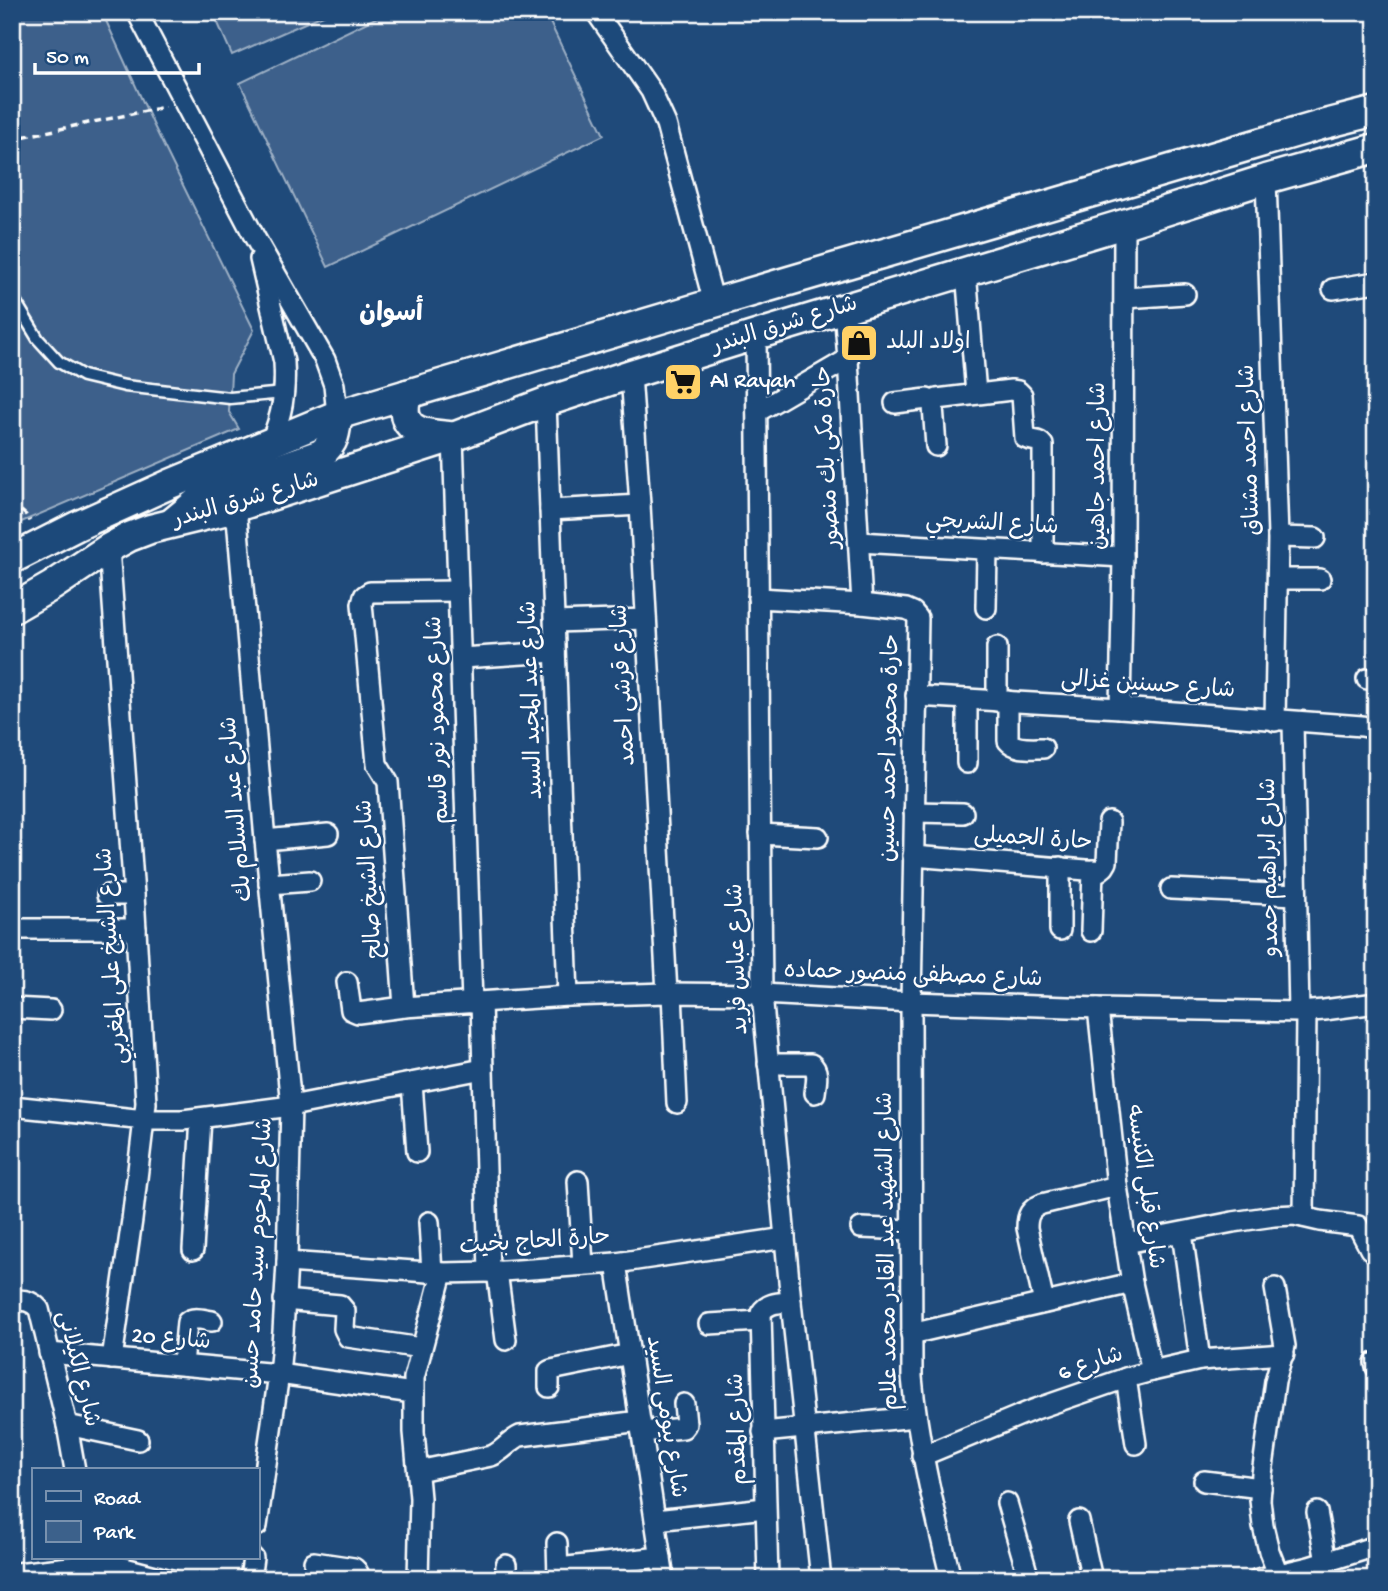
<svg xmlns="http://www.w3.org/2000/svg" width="1388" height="1591" font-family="'Gochi Hand','Playpen Sans Arabic',sans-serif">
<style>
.green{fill:#3c618b;stroke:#9eb0c5;stroke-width:2}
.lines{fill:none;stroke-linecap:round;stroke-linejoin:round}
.service-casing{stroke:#fff;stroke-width:15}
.pedestrian-casing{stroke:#fff;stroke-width:21}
.minor-casing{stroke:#fff;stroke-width:24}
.secondary-casing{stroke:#fff;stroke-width:33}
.path{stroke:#fff;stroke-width:3.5;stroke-dasharray:7 5;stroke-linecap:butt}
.service{stroke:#1f4a7a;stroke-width:10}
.pedestrian{stroke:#1f4a7a;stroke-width:16}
.minor{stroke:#1f4a7a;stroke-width:19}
.secondary{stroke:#1f4a7a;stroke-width:28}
.labels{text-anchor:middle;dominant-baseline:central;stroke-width:5;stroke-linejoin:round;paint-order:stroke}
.street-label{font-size:23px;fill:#fff;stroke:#1f4a7a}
.poi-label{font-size:23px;fill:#fff;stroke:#1f4a7a;text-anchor:start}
.quarter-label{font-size:26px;font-weight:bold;fill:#fff;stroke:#1f4a7a}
</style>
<rect width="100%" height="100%" fill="#1f4a7a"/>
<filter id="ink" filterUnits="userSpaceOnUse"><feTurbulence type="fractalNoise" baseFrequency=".0143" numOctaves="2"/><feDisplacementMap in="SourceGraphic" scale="14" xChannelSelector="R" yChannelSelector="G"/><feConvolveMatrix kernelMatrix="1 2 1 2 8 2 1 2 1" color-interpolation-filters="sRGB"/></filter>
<g filter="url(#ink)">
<g class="green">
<polygon points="12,12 102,12 154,126 254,330 231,374 229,412 239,429 12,526"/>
<polygon points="213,12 330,12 232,55"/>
<polygon points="388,12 545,12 604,135 328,267 240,83"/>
</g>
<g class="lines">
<defs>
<polyline id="service" points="12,296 38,339 59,362 83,376 125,386 230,398 284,393"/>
<polyline id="pedestrian" points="12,1572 91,1563 115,1564 173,1579"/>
<g id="minor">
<polyline points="137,12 255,238 325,360 334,385 337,415"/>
<polyline points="596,12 651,91 666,124 714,303"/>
<polyline points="1266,179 1278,537 1275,721"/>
<path d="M260,259L284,362C286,394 282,415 270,444"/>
<polyline points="966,271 976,394"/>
<polyline points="1333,289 1376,282"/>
<polyline points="1125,298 1185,294"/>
<polyline points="844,308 848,359 862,604"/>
<polyline points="756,335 762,994 791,1302 821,1579"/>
<polyline points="631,374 640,505 667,993"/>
<polyline points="546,402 568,996"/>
<polyline points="895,403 927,399 934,402"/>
<polyline points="757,412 848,359"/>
<polyline points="453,437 472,1003"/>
<path d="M936,446L933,406L934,402L937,399L1011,390L1018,391L1022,395L1025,438C1032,442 1038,438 1043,445V553"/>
<polyline points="236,507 265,840 291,1106 287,1262 283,1332 279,1374 257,1526"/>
<polyline points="550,510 640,505"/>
<polyline points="1278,537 1315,538"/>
<polyline points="859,542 1123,557"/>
<polyline points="109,548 134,895 146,1103 132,1220 112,1359"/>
<polyline points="1278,579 1320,579"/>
<path d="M758,598L862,604L906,609L913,612L918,618L911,1002L912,1377C918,1446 935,1512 951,1579"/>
<polyline points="986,608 987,550"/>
<polyline points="555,622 646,619"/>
<polyline points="461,658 555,652"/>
<polyline points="1367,679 1376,678"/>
<polyline points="916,696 1120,708 1362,726 1376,729"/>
<polyline points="967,699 967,763"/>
<polyline points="997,701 997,647"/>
<path d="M1008,701V741C1015,750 1032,748 1043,748"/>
<polyline points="1120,708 1123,557 1124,224"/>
<polyline points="1293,722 1299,1012"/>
<polyline points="914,812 963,813"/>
<polyline points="760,834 818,837"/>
<polyline points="265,840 328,834"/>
<polyline points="913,856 1099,871 1104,867 1107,862 1109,822"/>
<polyline points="1060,867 1060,930"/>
<polyline points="269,884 310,881"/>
<polyline points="1171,889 1296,895"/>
<polyline points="107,895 134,895"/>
<polyline points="12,929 136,929"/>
<polyline points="1091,931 1093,870"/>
<polyline points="347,982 351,1010 358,1013 404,1007 568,996 667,993 762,994 911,1002 1098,1008 1299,1012 1324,1010 1376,1003"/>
<polyline points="672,993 677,1103"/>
<polyline points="481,1002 489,1272"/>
<polyline points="404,1007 388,782 377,764 362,604 364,596 370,592 459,591"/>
<polyline points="12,1008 51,1010"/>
<polyline points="1098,1008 1117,1186 1132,1283 1152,1371"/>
<path d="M768,1064H811C820,1071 816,1083 815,1093"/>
<polyline points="412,1083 417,1152"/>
<polyline points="12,1106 145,1120 183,1120 291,1106 483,1069"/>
<polyline points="578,1181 583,1265"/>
<polyline points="1304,1217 1306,1012"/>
<polyline points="429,1222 432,1273"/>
<polyline points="861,1228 911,1230"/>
<polyline points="1182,1233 1200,1360"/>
<polyline points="1126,1243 1233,1222 1274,1216 1294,1215 1320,1221 1358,1226 1370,1249 1376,1253"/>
<polyline points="193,1250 201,1118"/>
<polyline points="287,1262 442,1273 489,1272 616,1263 785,1238"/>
<polyline points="616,1263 664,1579"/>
<polyline points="497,1271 506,1340"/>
<polyline points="1275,1288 1285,1346 1275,1381 1262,1474 1260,1500 1263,1526 1269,1551 1280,1579"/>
<path d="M12,1300C24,1300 31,1300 39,1309L67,1425L75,1470"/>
<polyline points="284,1300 340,1305 345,1311 344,1329 348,1337 421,1348"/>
<path d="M1044,1303L1027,1228C1027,1215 1030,1209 1042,1204L1117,1186"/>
<polyline points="709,1324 760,1321"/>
<polyline points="911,1334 1132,1283"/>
<polyline points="49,1353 279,1374 413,1393"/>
<polyline points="1375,1363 1376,1367"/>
<path d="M183,1365L187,1322C193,1316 204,1320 212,1321"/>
<polyline points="1126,1378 1136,1444"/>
<polyline points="549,1387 549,1371 551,1370 630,1354"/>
<polyline points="67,1425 138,1440"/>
<polyline points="642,1432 683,1428 686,1424 684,1404"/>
<polyline points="763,1432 916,1417"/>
<polyline points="922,1456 1033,1410 1126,1378 1152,1371 1200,1360 1284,1354"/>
<path d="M418,1471L491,1456C502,1452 509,1441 520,1436L640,1421"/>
<polyline points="1204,1481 1261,1488"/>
<polyline points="1007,1503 1029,1579"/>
<polyline points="1317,1512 1326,1562"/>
<polyline points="656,1520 765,1508"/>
<polyline points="1079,1521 1092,1579"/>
<polyline points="557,1543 558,1578"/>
<polyline points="314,1562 354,1568 357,1571 361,1579"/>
<polyline points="558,1568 661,1557"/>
<polyline points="79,1579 81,1563"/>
<polyline points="115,1579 115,1564"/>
<polyline points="250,1579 253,1558"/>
<polyline points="418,1579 420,1498 414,1432 414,1378 442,1273"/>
<polyline points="506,1579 506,1565"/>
<path d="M768,1579L761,1313C768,1302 779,1303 791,1302"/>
<polyline points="1258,1579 1309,1567 1376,1546"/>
</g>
<g id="secondary">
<path d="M407,394C397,430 420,434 449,436"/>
<path d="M173,522L208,493L321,454C335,443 336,432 337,415"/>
<polyline points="12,559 77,526 170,484 337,415 714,303 1321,125 1376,111"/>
<polyline points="12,609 52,586 109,548 129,537 150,529 224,511 453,437 546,402 631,374 756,335 1124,224 1266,179 1376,148"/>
</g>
</defs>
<use href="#service" class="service-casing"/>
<use href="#pedestrian" class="pedestrian-casing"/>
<use href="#minor" class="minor-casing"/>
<use href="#secondary" class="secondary-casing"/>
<g class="path">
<polyline points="12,139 165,107"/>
<polyline points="12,503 26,515 30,521"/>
</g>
<use href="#service" class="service"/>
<use href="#pedestrian" class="pedestrian"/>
<use href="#minor" class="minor"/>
<use href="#secondary" class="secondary"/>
</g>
</g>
<defs>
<symbol id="shop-square" viewBox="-11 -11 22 22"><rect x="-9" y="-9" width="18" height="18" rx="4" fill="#ffd166" stroke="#1f4a7a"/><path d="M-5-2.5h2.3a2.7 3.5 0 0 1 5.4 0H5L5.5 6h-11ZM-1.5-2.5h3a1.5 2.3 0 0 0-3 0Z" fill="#111"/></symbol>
<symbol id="supermarket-square" viewBox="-11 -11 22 22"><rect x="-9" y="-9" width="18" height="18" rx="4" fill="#ffd166" stroke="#1f4a7a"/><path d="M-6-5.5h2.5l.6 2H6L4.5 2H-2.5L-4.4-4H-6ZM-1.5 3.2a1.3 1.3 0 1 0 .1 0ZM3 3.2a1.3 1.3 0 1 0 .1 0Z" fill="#111"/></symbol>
</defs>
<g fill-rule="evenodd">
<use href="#shop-square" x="837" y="321" width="44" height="44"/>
<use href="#supermarket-square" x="661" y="360" width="44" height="44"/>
</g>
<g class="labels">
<g class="street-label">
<text transform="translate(785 326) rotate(-17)">شارع شرق البندر</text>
<text transform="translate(1251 450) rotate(-92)">شارع احمد مشناق</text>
<text transform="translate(829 457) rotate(-93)">حارة مكى بك منصور</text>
<text transform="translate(1099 466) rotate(-90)">شارع احمد جاهين</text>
<text transform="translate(246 501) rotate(-16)">شارع شرق البندر</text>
<text transform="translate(992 525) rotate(3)">شارع الشربجي</text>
<text transform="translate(625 685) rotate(-93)">شارع قرشى احمد</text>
<text transform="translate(1148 686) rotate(4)">شارع حسنين غزالى</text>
<text transform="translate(533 700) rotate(-92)">شارع عبد المجيد السيد</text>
<text transform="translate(439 720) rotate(-92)">شارع محمود نور قاسم</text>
<text transform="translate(891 748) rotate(-89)">حارة محمود احمد حسين</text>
<text transform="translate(238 809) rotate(-95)">شارع عبد السلام بك</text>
<text transform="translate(1033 840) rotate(4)">حارة الجميلى</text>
<text transform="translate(1271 867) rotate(-91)">شارع ابراهيم حمدو</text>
<text transform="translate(371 879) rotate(-94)">شارع الشيخ صالح</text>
<text transform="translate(113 956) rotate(-94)">شارع الشيخ على المغربي</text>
<text transform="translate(739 959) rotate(-92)">شارع عباس فريد</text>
<text transform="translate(913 976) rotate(2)">شارع مصطفى منصور حماده</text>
<text transform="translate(1144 1187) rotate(82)">شارع قبلى الكنيسه</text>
<text transform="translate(535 1243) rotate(-4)">حارة الحاج بخيت</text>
<text transform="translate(889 1251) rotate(-91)">شارع الشهيد عبد القادر محمد علام</text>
<text transform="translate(259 1253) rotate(-87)">شارع المرحوم سيد حامد حسن</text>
<text transform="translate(171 1340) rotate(5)">شارع 20</text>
<text transform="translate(1091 1365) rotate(-18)">شارع 6</text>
<text transform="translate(77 1369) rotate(76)">شارع الكيلانى</text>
<text transform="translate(665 1417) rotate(81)">شارع بيومى السيد</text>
<text transform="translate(739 1429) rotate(-92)">شارع المقدم</text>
</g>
<g class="poi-label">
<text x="886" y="343">اولاد البلد</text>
<text x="710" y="382">Al Rayah</text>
</g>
<g class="quarter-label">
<text x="391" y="315">أسوان</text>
</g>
</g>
<rect width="1388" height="1591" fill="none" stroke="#1f4a7a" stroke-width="42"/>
<rect x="21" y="21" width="1346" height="1549" fill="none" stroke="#fff" stroke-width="2.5" filter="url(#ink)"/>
<rect x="32" y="1468" width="228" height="91" fill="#1f4a7a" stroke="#7992af" stroke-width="2"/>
<rect x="46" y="1491" width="35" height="10" fill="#1f4a7a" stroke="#7992af" stroke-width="2"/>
<text x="94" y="1504" font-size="21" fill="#ffffff">Road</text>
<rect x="46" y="1521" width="35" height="21" fill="#3c618b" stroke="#7992af" stroke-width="2"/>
<text x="94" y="1538" font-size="21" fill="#ffffff">Park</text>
<path d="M35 63v10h164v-10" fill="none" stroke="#ffffff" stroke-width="3.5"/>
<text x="46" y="63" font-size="21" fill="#ffffff" stroke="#1f4a7a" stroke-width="5" paint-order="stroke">50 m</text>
</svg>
